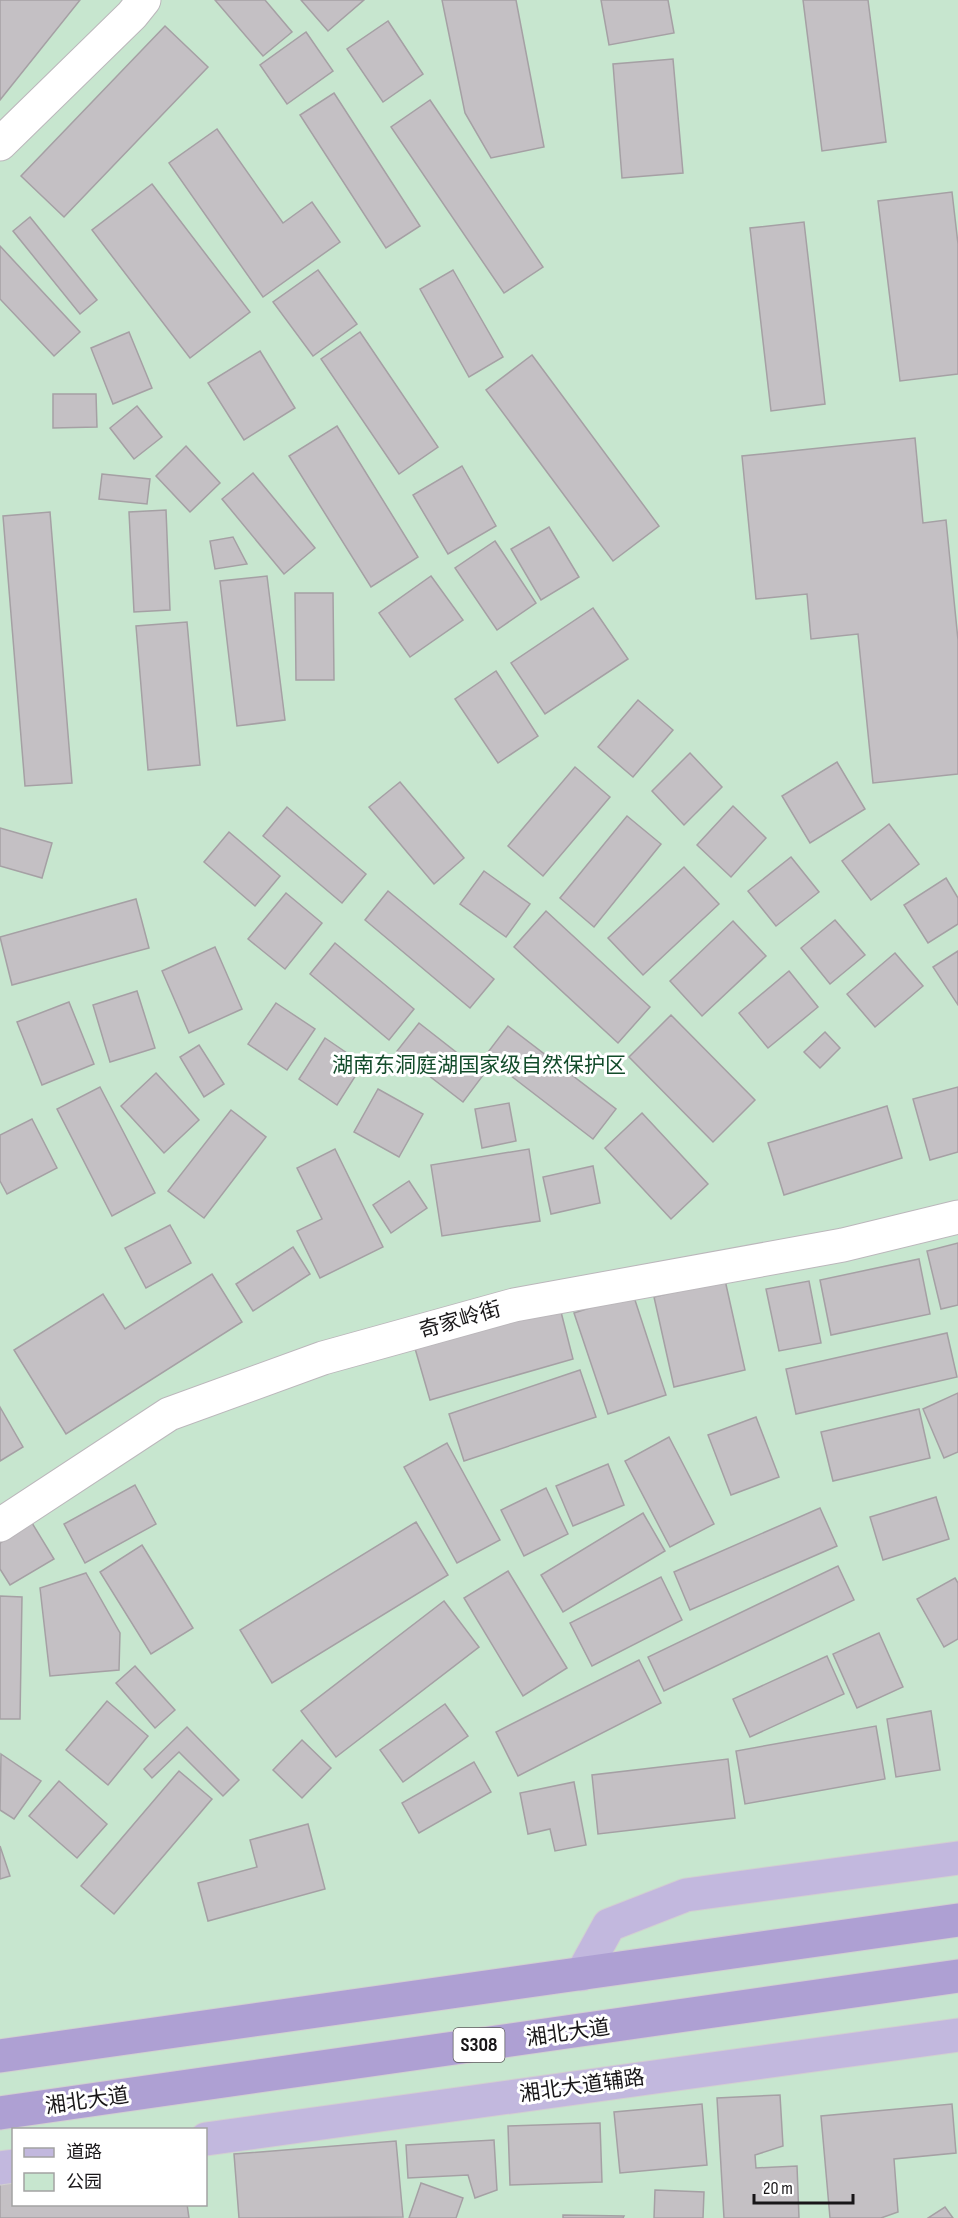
<svg xmlns="http://www.w3.org/2000/svg" width="958" height="2218" font-family="'Sofia Sans Condensed','Noto Sans SC',sans-serif">
<style>
.green{fill:#c7e6cf;fill-rule:evenodd}
.building{fill:#c4c0c4;stroke:#a5a0a4;stroke-width:1.5}
.lines{fill:none;stroke-linecap:round;stroke-linejoin:round}
.minor-casing{stroke:#bbb7bb;stroke-width:35}
.tertiary-casing{stroke:#bbb7bb;stroke-width:35}
.primary-casing{stroke:#d1d0d1;stroke-width:35}
.trunk-casing{stroke:#d1d0d1;stroke-width:35}
.minor{stroke:#fff;stroke-width:33}
.tertiary{stroke:#fff;stroke-width:33}
.primary{stroke:#c2b8de;stroke-width:33}
.trunk{stroke:#aea0d3;stroke-width:33}
.labels{text-anchor:middle;dominant-baseline:central;stroke-width:6;stroke-linejoin:round;paint-order:stroke}
.shield{fill:#fff;stroke:#5d5c5d;stroke-width:1.5}
.shield-label{font-size:20px;font-weight:bold;fill:#181618}
.park-label{font-size:21px;fill:#134c2b;stroke:#fff}
.street-label{font-size:21px;fill:#181618;stroke:#fff}
</style>
<rect width="100%" height="100%" fill="#f9f5f9"/>
<path class="green" d="M0,0H958V2218H0ZM14,2130H206V2204H14Z"/>
<g class="building">
<polygon points="0,0 80,0 0,100"/>
<polygon points="215,0 265,0 292,32 263,56"/>
<polygon points="301,0 364,0 328,31"/>
<polygon points="442,0 516,0 544,147 491,158 465,113"/>
<polygon points="601,0 668,0 674,33 609,45"/>
<polygon points="803,0 868,0 886,142 822,151"/>
<polygon points="388,21 423,74 383,102 347,49"/>
<polygon points="165,26 208,67 64,217 21,176"/>
<polygon points="306,32 333,71 287,104 260,65"/>
<polygon points="673,59 683,173 622,178 613,64"/>
<polygon points="334,93 420,226 386,248 300,115"/>
<polygon points="430,100 543,267 504,293 391,127"/>
<polygon points="217,129 283,223 312,202 340,242 263,297 169,163"/>
<polygon points="152,184 250,312 190,358 92,230"/>
<polygon points="952,192 958,244 958,374 900,381 878,201"/>
<polygon points="30,217 97,300 80,314 13,231"/>
<polygon points="804,222 825,404 771,411 750,228"/>
<polygon points="0,246 80,332 54,356 0,299"/>
<polygon points="318,270 357,324 313,356 273,302"/>
<polygon points="453,270 503,357 469,377 420,289"/>
<polygon points="129,332 152,388 113,404 91,348"/>
<polygon points="360,332 438,447 399,474 321,359"/>
<polygon points="260,351 295,408 244,440 208,383"/>
<polygon points="532,355 659,526 613,561 486,390"/>
<polygon points="53,394 96,394 97,427 53,428"/>
<polygon points="137,406 162,437 134,459 110,428"/>
<polygon points="337,426 418,557 371,587 289,456"/>
<polygon points="915,438 923,523 946,520 958,640 958,774 873,783 858,634 811,639 807,594 756,599 742,456"/>
<polygon points="186,446 220,483 190,512 156,476"/>
<polygon points="462,466 496,526 448,554 413,495"/>
<polygon points="253,473 315,548 284,574 222,499"/>
<polygon points="102,474 150,479 147,504 99,499"/>
<polygon points="166,510 170,610 134,612 129,512"/>
<polygon points="50,512 72,783 25,786 3,516"/>
<polygon points="549,527 579,577 541,600 511,549"/>
<polygon points="233,537 247,564 215,569 210,541"/>
<polygon points="495,541 536,603 497,630 455,568"/>
<polygon points="267,576 285,720 237,726 220,581"/>
<polygon points="431,576 463,620 410,657 379,613"/>
<polygon points="295,593 333,593 334,680 296,680"/>
<polygon points="593,608 628,659 545,714 511,663"/>
<polygon points="187,622 200,765 148,770 136,626"/>
<polygon points="496,671 538,736 498,763 455,699"/>
<polygon points="638,700 673,730 633,777 598,747"/>
<polygon points="690,753 722,787 684,825 652,791"/>
<polygon points="837,762 865,809 810,843 782,796"/>
<polygon points="575,767 610,797 543,876 508,846"/>
<polygon points="400,782 464,858 434,884 369,807"/>
<polygon points="733,806 766,838 731,877 697,845"/>
<polygon points="287,807 366,874 342,903 263,836"/>
<polygon points="627,816 661,844 594,927 560,898"/>
<polygon points="889,824 919,864 871,900 842,861"/>
<polygon points="0,828 52,843 42,878 0,866"/>
<polygon points="229,832 280,876 255,906 204,862"/>
<polygon points="791,857 819,892 776,926 748,891"/>
<polygon points="684,867 719,904 643,975 608,938"/>
<polygon points="484,871 530,904 506,937 460,904"/>
<polygon points="946,878 958,898 958,924 928,943 904,905"/>
<polygon points="388,891 494,979 470,1008 365,920"/>
<polygon points="286,893 322,923 285,969 248,939"/>
<polygon points="136,899 149,948 12,985 0,937"/>
<polygon points="546,911 650,1007 618,1043 514,947"/>
<polygon points="835,920 865,955 830,984 801,948"/>
<polygon points="733,921 766,956 702,1016 670,981"/>
<polygon points="335,943 414,1009 389,1040 310,974"/>
<polygon points="215,947 242,1009 189,1033 162,971"/>
<polygon points="958,951 958,1005 933,967"/>
<polygon points="895,953 923,986 875,1027 847,994"/>
<polygon points="789,971 818,1007 768,1048 739,1013"/>
<polygon points="137,991 155,1048 110,1062 93,1005"/>
<polygon points="69,1002 94,1064 42,1085 17,1022"/>
<polygon points="276,1003 315,1029 287,1070 248,1044"/>
<polygon points="671,1015 755,1100 713,1142 629,1057"/>
<polygon points="419,1023 484,1074 463,1102 397,1051"/>
<polygon points="508,1026 616,1109 593,1139 485,1056"/>
<polygon points="825,1032 840,1048 820,1068 804,1052"/>
<polygon points="325,1038 363,1064 337,1105 299,1079"/>
<polygon points="199,1045 224,1084 204,1097 180,1057"/>
<polygon points="156,1073 199,1120 164,1153 121,1106"/>
<polygon points="100,1087 155,1193 112,1216 57,1109"/>
<polygon points="958,1087 958,1152 930,1160 913,1099"/>
<polygon points="378,1089 423,1114 399,1157 354,1132"/>
<polygon points="509,1103 516,1141 482,1148 475,1109"/>
<polygon points="887,1106 902,1158 784,1195 768,1143"/>
<polygon points="231,1110 266,1137 204,1218 168,1191"/>
<polygon points="642,1113 708,1184 671,1219 605,1148"/>
<polygon points="32,1119 57,1168 7,1194 0,1181 0,1135"/>
<polygon points="335,1149 383,1247 320,1278 297,1231 322,1219 297,1168"/>
<polygon points="529,1149 540,1221 442,1236 431,1165"/>
<polygon points="593,1166 600,1203 551,1214 543,1177"/>
<polygon points="409,1181 427,1208 391,1233 373,1205"/>
<polygon points="170,1225 191,1263 146,1288 125,1248"/>
<polygon points="958,1243 958,1305 941,1309 927,1251"/>
<polygon points="293,1247 310,1274 253,1311 236,1284"/>
<polygon points="919,1259 930,1314 831,1335 820,1280"/>
<polygon points="212,1274 242,1322 66,1434 14,1350 103,1294 125,1329"/>
<polygon points="725,1280 745,1370 674,1387 654,1297"/>
<polygon points="809,1281 821,1343 779,1351 766,1289"/>
<polygon points="633,1294 666,1395 608,1414 574,1313"/>
<polygon points="559,1304 573,1359 430,1400 414,1345"/>
<polygon points="947,1333 957,1377 796,1414 786,1369"/>
<polygon points="580,1370 596,1417 464,1461 449,1414"/>
<polygon points="958,1393 958,1452 944,1458 923,1409"/>
<polygon points="0,1407 23,1447 0,1461"/>
<polygon points="919,1409 930,1458 833,1481 821,1432"/>
<polygon points="756,1417 779,1477 731,1495 708,1435"/>
<polygon points="669,1437 714,1524 670,1547 625,1461"/>
<polygon points="447,1443 500,1540 457,1563 404,1467"/>
<polygon points="608,1464 624,1505 573,1526 556,1486"/>
<polygon points="135,1485 156,1524 85,1563 64,1524"/>
<polygon points="546,1488 568,1534 524,1556 501,1510"/>
<polygon points="936,1497 949,1539 883,1560 870,1517"/>
<polygon points="820,1508 837,1546 690,1610 674,1572"/>
<polygon points="643,1513 665,1551 563,1612 541,1575"/>
<polygon points="416,1522 448,1575 272,1683 240,1630"/>
<polygon points="32,1523 54,1559 10,1585 0,1569 0,1543"/>
<polygon points="142,1545 193,1628 151,1654 100,1572"/>
<polygon points="838,1566 854,1600 664,1691 648,1657"/>
<polygon points="508,1571 567,1668 523,1696 464,1598"/>
<polygon points="86,1573 120,1633 119,1670 50,1676 40,1588"/>
<polygon points="661,1577 682,1620 592,1666 570,1623"/>
<polygon points="955,1578 958,1583 958,1639 944,1647 917,1599"/>
<polygon points="0,1596 22,1597 20,1719 0,1719"/>
<polygon points="444,1601 479,1647 336,1757 301,1711"/>
<polygon points="879,1633 903,1687 857,1708 833,1654"/>
<polygon points="827,1656 844,1694 750,1737 733,1699"/>
<polygon points="639,1660 661,1703 518,1776 496,1732"/>
<polygon points="135,1666 175,1710 155,1728 116,1683"/>
<polygon points="107,1701 148,1736 108,1785 66,1750"/>
<polygon points="445,1704 468,1736 403,1782 380,1750"/>
<polygon points="931,1711 940,1770 896,1777 887,1719"/>
<polygon points="876,1726 885,1779 745,1804 736,1751"/>
<polygon points="187,1727 239,1780 223,1796 179,1752 152,1778 144,1769"/>
<polygon points="302,1740 331,1768 302,1798 273,1770"/>
<polygon points="1,1754 41,1781 14,1819 0,1810"/>
<polygon points="728,1759 735,1818 598,1834 592,1775"/>
<polygon points="474,1762 491,1792 419,1833 402,1803"/>
<polygon points="179,1771 212,1799 114,1914 81,1886"/>
<polygon points="59,1781 107,1824 77,1858 29,1816"/>
<polygon points="574,1782 586,1845 555,1851 550,1829 528,1834 520,1793"/>
<polygon points="308,1824 325,1889 208,1921 198,1883 257,1867 250,1840"/>
<polygon points="0,1846 10,1876 0,1879"/>
<polygon points="780,2095 783,2146 755,2155 756,2168 797,2166 799,2218 724,2218 717,2098"/>
<polygon points="702,2104 707,2165 620,2173 614,2112"/>
<polygon points="952,2104 956,2153 894,2159 898,2212 881,2218 830,2218 821,2116"/>
<polygon points="600,2123 602,2182 510,2185 508,2126"/>
<polygon points="494,2140 497,2190 475,2198 468,2175 408,2178 406,2145"/>
<polygon points="396,2141 403,2217 239,2218 234,2154"/>
<polygon points="14,2174 14,2204 187,2204 189,2218 0,2218 0,2175"/>
<polygon points="421,2183 463,2198 456,2218 409,2218"/>
<polygon points="655,2190 704,2192 703,2218 654,2218"/>
<polygon points="945,2207 953,2218 928,2218"/>
<polygon points="563,2215 624,2216 623,2218 563,2218"/>
</g>
<g class="lines">
<defs>
<polyline id="minor" points="0,144 132,15 144,0"/>
<polyline id="tertiary" points="0,1525 169,1414 323,1358 514,1305 843,1245 958,1217"/>
<g id="primary">
<polyline points="582,1974 609,1925 686,1895 958,1858"/>
<polyline points="206,2139 958,2035"/>
<polyline points="0,2168 14,2166"/>
</g>
<g id="trunk">
<polyline points="0,2056 958,1920"/>
<polyline points="0,2113 958,1976"/>
</g>
</defs>
<use href="#minor" class="minor-casing"/>
<use href="#tertiary" class="tertiary-casing"/>
<use href="#primary" class="primary-casing"/>
<use href="#trunk" class="trunk-casing"/>
<use href="#minor" class="minor"/>
<use href="#tertiary" class="tertiary"/>
<use href="#primary" class="primary"/>
<use href="#trunk" class="trunk"/>
</g>
<g class="labels">
<rect class="shield" x="453.5" y="2028" width="51" height="34" rx="4.5"/>
<g class="shield-label">
<text x="479" y="2045">S308</text>
</g>
<g class="park-label">
<text x="479" y="1065">湖南东洞庭湖国家级自然保护区</text>
</g>
<g class="street-label">
<text transform="translate(460 1320) rotate(-16)">奇家岭街</text>
<text transform="translate(568 2033) rotate(-8)">湘北大道</text>
<text transform="translate(582 2086) rotate(-8)">湘北大道辅路</text>
<text transform="translate(87 2101) rotate(-8)">湘北大道</text>
</g>
</g>
<rect x="12" y="2128" width="195" height="78" fill="#ffffff" stroke="#a3a2a3" stroke-width="1.5"/>
<rect x="24" y="2148" width="30" height="9" fill="#c2b8de" stroke="#a3a2a3" stroke-width="1.5"/>
<text x="66" y="2158" font-size="18" fill="#181618">道路</text>
<rect x="24" y="2173" width="30" height="18" fill="#c7e6cf" stroke="#a3a2a3" stroke-width="1.5"/>
<text x="66" y="2188" font-size="18" fill="#181618">公园</text>
<path d="M754 2194v9h99v-9" fill="none" stroke="#181618" stroke-width="3"/>
<text x="763" y="2194" font-size="18" fill="#181618" stroke="#ffffff" stroke-width="4.5" paint-order="stroke">20 m</text>
</svg>
